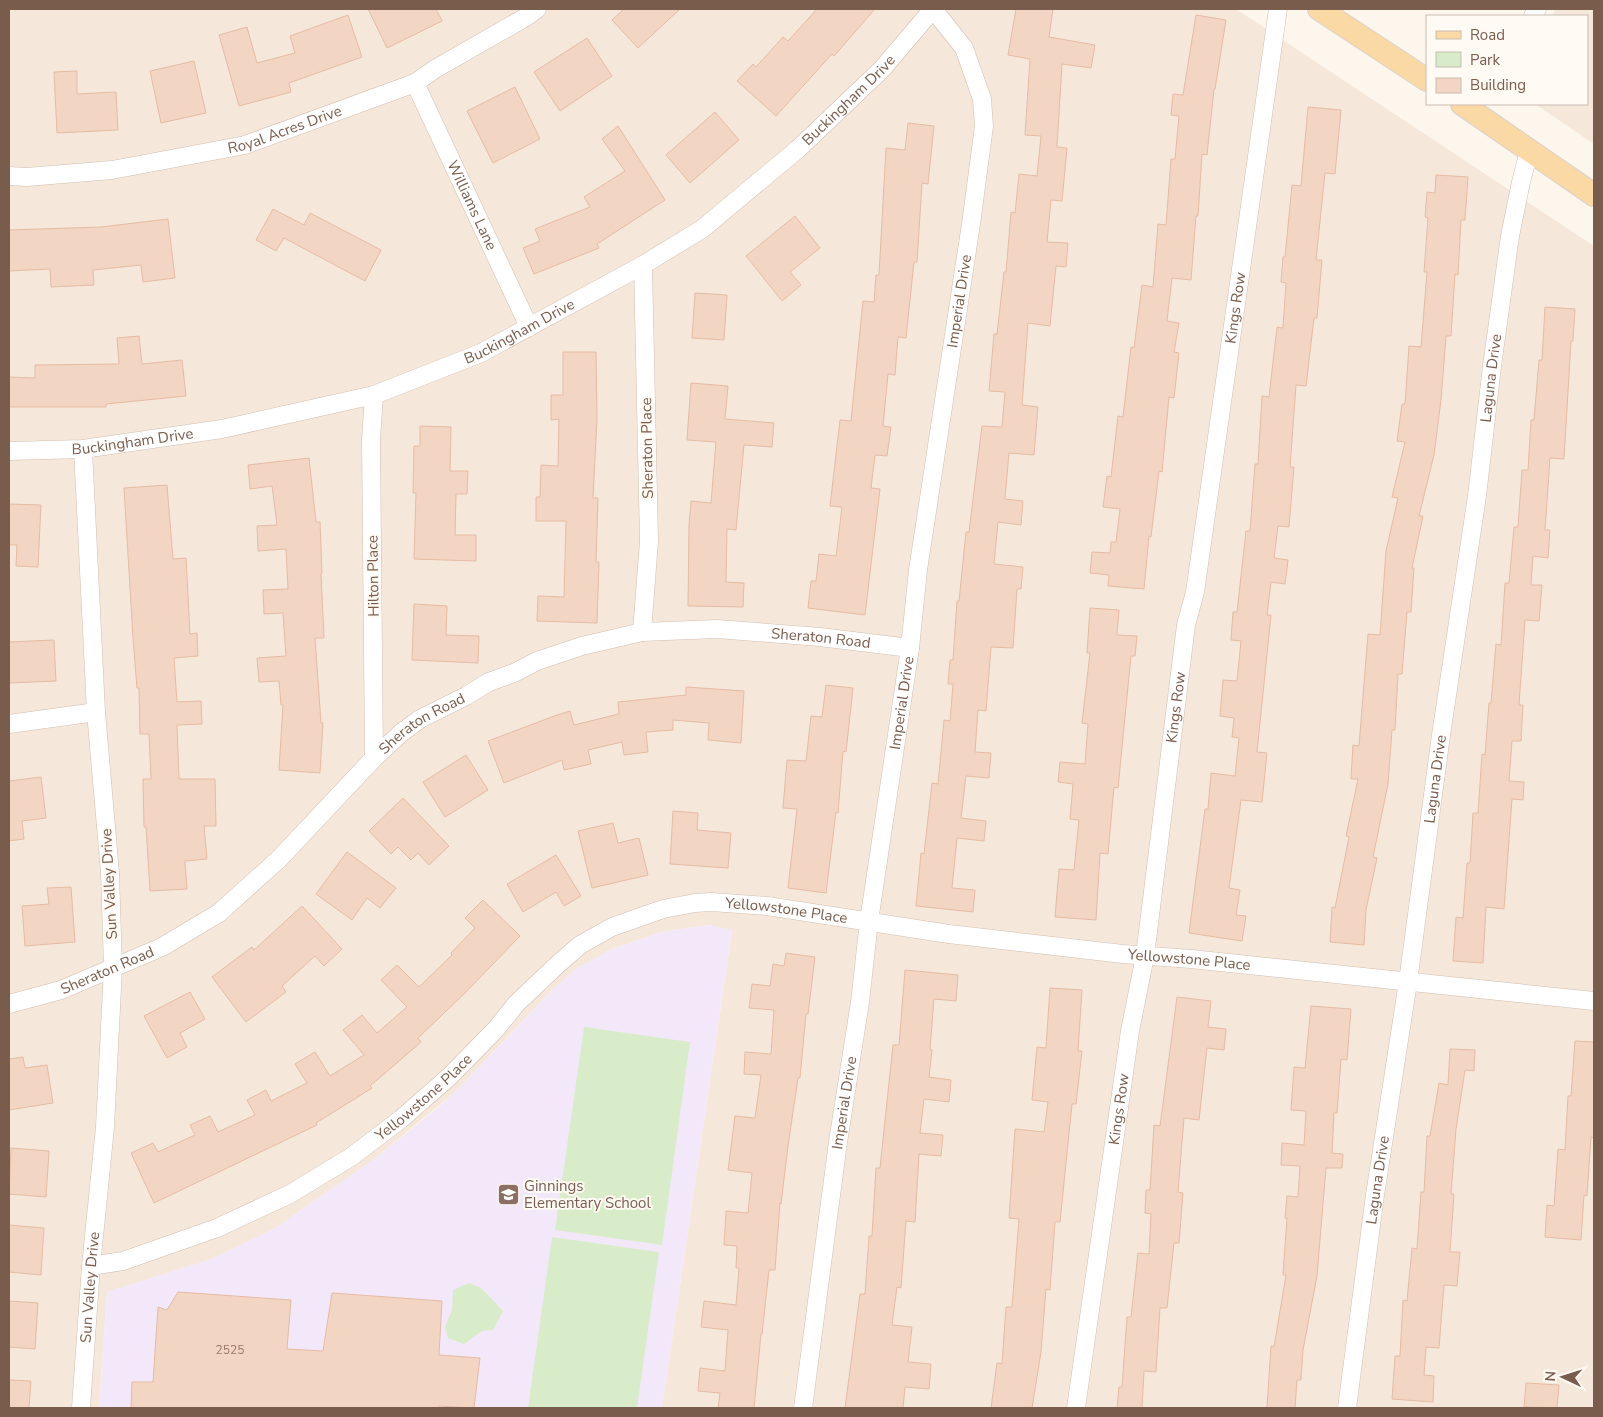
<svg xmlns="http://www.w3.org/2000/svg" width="1603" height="1417" font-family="'Nunito Sans',sans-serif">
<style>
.residential{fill:#f5e8da}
.education{fill:#f3e8fa}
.green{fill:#d8ecc9}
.building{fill:#f3d5c3;stroke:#e6bba3}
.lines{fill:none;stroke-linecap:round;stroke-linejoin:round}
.minor-casing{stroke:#d1beb0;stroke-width:19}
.major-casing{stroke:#dad1cd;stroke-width:24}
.minor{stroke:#fff;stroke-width:18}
.major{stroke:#fbd9a5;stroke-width:22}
.labels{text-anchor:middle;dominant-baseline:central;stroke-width:4;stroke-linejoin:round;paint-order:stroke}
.number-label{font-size:12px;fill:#987a6a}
.street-label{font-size:15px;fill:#7a5c4d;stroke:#fffaf3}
.education-label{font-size:15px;fill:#785e54;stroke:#fffaf3;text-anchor:start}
</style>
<rect width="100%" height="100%" fill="#fdf6ec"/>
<g class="residential">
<polygon points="9,9 1236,9 1594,246 1594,1408 662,1408 732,931 709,925 661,932 610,950 554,988 456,1091 373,1160 274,1229 212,1259 107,1292 99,1408 9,1408"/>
<polygon points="1556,9 1594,9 1594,144 1535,104 1587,104 1587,16 1552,16"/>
</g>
<polygon class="education" points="709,925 732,930 662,1408 99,1408 107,1292 211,1259 274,1229 373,1160 436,1109 463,1084 554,988 577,968 610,950 661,932"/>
<g class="green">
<polygon points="584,1027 690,1042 662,1245 555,1230"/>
<polygon points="552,1237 659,1252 637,1408 528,1408"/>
<polygon points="469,1283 481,1288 503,1311 493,1330 482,1331 464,1344 448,1338 445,1327 452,1310 453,1290"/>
</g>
<g class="building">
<polygon points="368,9 436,9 442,21 387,48"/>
<polygon points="624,9 680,9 638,48 612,20"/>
<polygon points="817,9 875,9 834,56 832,54 776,116 737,81 753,64 756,67 783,37 788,41"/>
<polygon points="1016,9 1053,9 1049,37 1095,45 1091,68 1062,64 1057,147 1067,148 1062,201 1051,200 1047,242 1068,243 1066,267 1056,266 1050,326 1028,323 1022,405 1038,407 1034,455 1009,453 1005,499 1023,501 1021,525 998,522 994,564 1023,567 1021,589 1017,589 1013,648 991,647 986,711 978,710 975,752 991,753 989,778 966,776 961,818 986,821 984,841 957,838 952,888 975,890 973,912 916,906 921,853 924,854 932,783 938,784 944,720 950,721 953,684 948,684 950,660 953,660 957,601 959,601 966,532 969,532 982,426 1002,427 1005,392 989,391 994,334 997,334 1004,272 1006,272 1011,212 1015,213 1019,174 1037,176 1041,136 1025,135 1030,59 1008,55"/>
<polygon points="348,15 362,57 289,83 291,92 239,106 219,35 247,27 257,63 295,53 290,36"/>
<polygon points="1196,15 1226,20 1215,89 1214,89 1207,155 1202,154 1198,216 1196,216 1191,280 1172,278 1167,321 1179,323 1174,352 1179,353 1174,398 1169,397 1162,472 1159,471 1151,537 1149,536 1144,589 1108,586 1109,575 1090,573 1092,552 1110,553 1111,542 1116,542 1120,509 1103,507 1107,476 1111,477 1118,416 1123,417 1131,347 1134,348 1142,285 1153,287 1158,224 1166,225 1171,159 1175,159 1179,116 1171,115 1173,94 1183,95"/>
<polygon points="587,38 612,76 560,111 534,72"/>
<polygon points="194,61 206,113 161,123 150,71"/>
<polygon points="77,71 77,94 116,92 118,130 57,133 54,72"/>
<polygon points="515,87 540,139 493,163 467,111"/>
<polygon points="1308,107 1341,110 1335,174 1325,173 1316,260 1322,260 1317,318 1314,318 1306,386 1296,385 1290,467 1294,467 1289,527 1278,526 1274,558 1288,560 1285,584 1271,582 1267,615 1271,615 1257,752 1267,753 1262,802 1241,800 1229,888 1240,890 1236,915 1246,916 1242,941 1189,933 1205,809 1208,809 1211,773 1235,776 1239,738 1232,737 1234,718 1220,716 1223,680 1237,681 1241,641 1231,640 1233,612 1237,612 1246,531 1250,531 1255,464 1258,464 1262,396 1269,397 1277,327 1283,328 1286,283 1281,282 1283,257 1285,257 1292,185 1301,186"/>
<polygon points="715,112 739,140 690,183 666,155"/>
<polygon points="908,123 934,126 928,184 922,183 917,262 914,262 906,338 898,337 895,375 888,374 883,426 891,427 887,456 875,455 871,488 880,489 865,615 808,608 811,581 816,581 819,554 836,556 842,507 830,506 840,420 851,421 863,301 874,302 876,275 879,275 886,148 905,150"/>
<polygon points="618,126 665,200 597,244 599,248 534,274 523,248 540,241 535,229 590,207 584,197 625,171 602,139"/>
<polygon points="1436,175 1468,177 1465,220 1461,220 1458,275 1455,274 1451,336 1446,336 1441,400 1434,455 1419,516 1423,516 1412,568 1414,568 1411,612 1407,612 1402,674 1398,674 1395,730 1392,730 1388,784 1373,857 1377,858 1366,910 1364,945 1330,942 1332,907 1335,908 1349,837 1346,836 1358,779 1351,779 1353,745 1359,746 1368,634 1380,635 1386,551 1398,498 1392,497 1405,442 1397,441 1402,404 1405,404 1409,346 1421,347 1427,272 1424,272 1428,218 1425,217 1427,192 1435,193"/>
<polygon points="273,209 304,225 310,213 381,250 365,281 284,238 276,251 256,240"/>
<polygon points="795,216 820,248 790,272 801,285 782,301 746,256"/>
<polygon points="168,219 175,278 143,282 141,265 93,270 94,285 51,287 50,269 9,271 9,230 101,227"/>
<polygon points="695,293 727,295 724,340 692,338"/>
<polygon points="1545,307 1575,309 1573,341 1571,341 1564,459 1550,458 1545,530 1550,530 1548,558 1533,556 1531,585 1542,585 1539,621 1525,620 1519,705 1523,705 1521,741 1512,741 1509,781 1524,782 1523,800 1512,799 1504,909 1486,907 1483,963 1453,961 1456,917 1463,918 1467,863 1470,863 1473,813 1478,813 1482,754 1485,755 1489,703 1491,703 1496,644 1501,645 1505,583 1509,583 1514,527 1518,527 1522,470 1528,470 1531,420 1534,420 1539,360 1542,360"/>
<polygon points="139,336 142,364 182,360 186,396 106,404 106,407 9,407 9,377 35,378 35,365 119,364 117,338"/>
<polygon points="563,352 596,352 597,419 593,498 598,498 596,562 599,562 597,623 537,621 538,596 564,597 566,521 536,521 536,497 540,497 541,465 558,466 559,419 551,420 551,395 563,395"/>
<polygon points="691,383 728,386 725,419 774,423 772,447 744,445 736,530 727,529 726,582 744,583 743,607 688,606 689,525 691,501 711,503 716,442 687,440"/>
<polygon points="420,426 451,427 450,471 468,471 467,494 456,494 455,535 476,535 476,561 414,559 416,493 413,493 414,446 420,446"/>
<polygon points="309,458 316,522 320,522 322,573 321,574 324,638 315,638 321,723 323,723 320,773 279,770 283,705 281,705 279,681 259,682 257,658 286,656 283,613 264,614 263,590 288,589 286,549 258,551 257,526 277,525 272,486 250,489 248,465"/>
<polygon points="167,485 173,559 186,558 190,634 197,633 198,656 174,658 177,702 201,701 202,724 177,725 179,779 215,779 216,826 204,826 207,859 185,861 187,889 150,891 146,827 144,827 143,779 151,779 149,734 140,734 139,688 137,688 133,638 124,488"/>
<polygon points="9,504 41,505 38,567 16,566 17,545 9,545"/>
<polygon points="414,604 447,606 446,635 479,636 478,663 412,660"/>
<polygon points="1090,608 1119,610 1117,635 1137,636 1135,656 1131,656 1118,788 1114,787 1108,854 1100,853 1096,920 1055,917 1059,869 1074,870 1079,820 1070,819 1073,784 1058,782 1060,762 1085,764 1088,724 1082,723 1090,653 1087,653"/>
<polygon points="54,640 56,681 9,683 9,642"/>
<polygon points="826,685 853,688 846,752 843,751 838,813 836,812 826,893 788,888 797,809 783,808 787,760 806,761 811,716 822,717"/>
<polygon points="686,687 744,691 741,743 708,740 709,723 673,720 673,730 646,732 648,752 624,755 622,742 588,750 591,764 564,770 562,760 504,783 488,741 557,715 570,711 574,725 619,714 618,702 686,695"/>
<polygon points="466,755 488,790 445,817 423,782"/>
<polygon points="41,777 46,818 22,821 24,839 9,841 9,781"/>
<polygon points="403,798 449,846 429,865 418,853 411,860 398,847 391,854 369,831"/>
<polygon points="673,811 698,813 697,830 731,833 728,868 670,864"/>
<polygon points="613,823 618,843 639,838 648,875 592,888 578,831"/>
<polygon points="347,852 396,888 380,908 367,898 352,920 316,894"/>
<polygon points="556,855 581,896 564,906 556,892 523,912 507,884"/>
<polygon points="71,887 75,942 25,946 22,906 49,904 47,888"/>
<polygon points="483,900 520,936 465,993 418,1038 421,1042 370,1086 372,1088 316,1123 317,1125 154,1203 131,1153 153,1143 158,1152 195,1135 190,1125 210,1116 218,1132 255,1115 247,1100 266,1090 271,1101 307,1083 295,1064 315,1052 330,1076 364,1055 343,1030 362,1015 377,1033 407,1007 381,980 397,965 419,987 452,955 451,953 475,928 465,918"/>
<polygon points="302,906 342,949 324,966 315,956 282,986 286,992 246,1022 212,977 252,947 254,950"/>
<polygon points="786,953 815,957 808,1014 806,1014 800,1078 798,1078 788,1146 781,1204 780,1203 775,1270 769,1270 762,1334 761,1334 754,1408 718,1408 720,1393 698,1391 700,1368 725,1371 728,1330 701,1327 704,1301 736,1305 739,1268 736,1268 737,1246 724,1245 726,1211 748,1213 752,1173 728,1170 735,1116 755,1118 761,1075 744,1074 745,1052 771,1054 774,1010 749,1008 752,984 770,986 773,964 784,966"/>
<polygon points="905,970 958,975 956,1001 934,999 930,1049 932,1050 929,1077 951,1080 949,1102 924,1099 920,1133 943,1135 941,1156 919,1154 915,1222 906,1221 901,1288 897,1287 892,1325 912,1327 908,1362 931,1364 929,1389 905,1387 903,1408 845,1408 860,1294 865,1294 869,1236 872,1236 876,1168 880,1168 893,1045 899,1045"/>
<polygon points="1050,988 1082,990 1078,1051 1082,1051 1076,1104 1072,1104 1060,1222 1055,1222 1050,1290 1046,1289 1041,1352 1032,1408 991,1408 997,1363 1002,1364 1006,1307 1012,1307 1019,1219 1009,1218 1015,1129 1044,1132 1048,1102 1032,1100 1037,1047 1046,1048"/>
<polygon points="190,992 205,1019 180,1033 187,1047 167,1058 144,1016"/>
<polygon points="1177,997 1211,1001 1208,1027 1226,1029 1224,1050 1207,1048 1199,1120 1184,1118 1178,1192 1183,1193 1179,1243 1174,1243 1167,1308 1160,1308 1156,1372 1144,1371 1142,1408 1117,1408 1119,1387 1122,1387 1127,1317 1131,1317 1138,1253 1149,1254 1151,1214 1145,1213 1146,1190 1150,1190 1154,1125 1160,1126"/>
<polygon points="1311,1006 1351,1009 1347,1060 1341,1059 1337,1113 1334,1113 1332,1153 1343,1154 1342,1168 1326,1168 1317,1276 1303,1350 1301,1380 1297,1380 1295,1408 1267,1408 1271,1346 1274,1347 1286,1275 1283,1275 1287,1218 1285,1218 1287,1196 1298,1197 1300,1166 1281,1165 1282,1143 1304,1145 1306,1111 1291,1110 1294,1067 1305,1068"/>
<polygon points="1575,1041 1594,1042 1594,1138 1591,1137 1587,1196 1584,1195 1581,1240 1545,1237 1547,1205 1554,1206 1558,1149 1565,1150 1568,1096 1571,1096"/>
<polygon points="1450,1049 1475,1050 1474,1071 1465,1070 1456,1129 1451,1194 1454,1194 1450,1252 1460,1252 1457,1286 1444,1285 1439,1348 1426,1347 1424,1375 1434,1376 1433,1402 1392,1399 1395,1356 1400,1356 1403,1300 1407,1301 1412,1248 1417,1249 1421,1192 1424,1192 1427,1136 1430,1136 1439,1083 1448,1085"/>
<polygon points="23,1057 25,1068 47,1065 53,1103 9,1110 9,1059"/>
<polygon points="11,1148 49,1151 46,1197 9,1194"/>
<polygon points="9,1225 44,1228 41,1275 9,1272"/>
<polygon points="178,1292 291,1300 287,1349 323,1351 332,1293 442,1301 439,1355 480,1358 474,1408 439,1406 439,1408 131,1408 132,1382 153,1382 158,1307 167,1310"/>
<polygon points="9,1301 38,1303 35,1349 9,1347"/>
<polygon points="9,1380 31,1381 29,1408 9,1408"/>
<polygon points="1526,1383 1559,1385 1557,1408 1524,1407"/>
</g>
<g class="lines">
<defs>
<g id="minor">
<polyline points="1533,16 1537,9"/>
<path id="s1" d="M415,83L529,327"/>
<path id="s2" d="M9,176L27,177L112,170L245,145L415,83L435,69L526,17L537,9"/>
<path id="s3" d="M9,451L83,449L222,429L374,395L481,353L643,265L702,229L798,149L882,69L933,9"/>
<polyline points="642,632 649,541 643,265"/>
<polyline points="9,724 96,712"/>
<polyline points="374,758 371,440 374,395"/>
<path id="s4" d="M9,1004L61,990L162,947L219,913L279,859L374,758L401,733L420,719L466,696L489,682L514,673L537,661L582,646L642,632L717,629L820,637L910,648"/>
<path id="s5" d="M91,1266L123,1261L217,1228L290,1194L351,1157L401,1119L450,1076L496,1029L516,1004L557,965L580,945L612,927L663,909L695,903L711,902L767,906L949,934L1123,954L1191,959L1594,1001"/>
<path id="s6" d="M81,1408L91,1266L105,1127L113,968L110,873L96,712L83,449"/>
<path id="s7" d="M803,1408L838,1142L860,1002L869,921L910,648L918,570L971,224L984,126L982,99L964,48L933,9"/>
<path id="s8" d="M1076,1408L1130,1031L1145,956L1186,625L1195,592L1278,9"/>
<path id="s9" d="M1347,1408L1375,1195L1408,982L1441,735L1477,496L1492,366L1510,236L1521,182L1529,151"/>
</g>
<g id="major">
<polyline points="1319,9 1427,80"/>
<polyline points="1462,104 1594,195"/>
</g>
</defs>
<use href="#minor" class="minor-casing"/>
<use href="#major" class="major-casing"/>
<use href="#minor" class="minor"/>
<use href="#major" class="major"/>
</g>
<defs>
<symbol id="school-square" viewBox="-11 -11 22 22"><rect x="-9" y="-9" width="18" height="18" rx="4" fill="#8d6e63" stroke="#fffaf3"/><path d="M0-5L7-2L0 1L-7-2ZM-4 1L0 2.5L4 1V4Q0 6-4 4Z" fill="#fff"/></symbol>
</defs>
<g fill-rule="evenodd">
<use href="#school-square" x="496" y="1182" width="25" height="25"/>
</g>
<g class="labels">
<g class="number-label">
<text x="230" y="1350">2525</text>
</g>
<g class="street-label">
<text stroke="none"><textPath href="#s3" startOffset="934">Buckingham Drive</textPath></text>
<text stroke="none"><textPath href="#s2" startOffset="281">Royal Acres Drive</textPath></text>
<text stroke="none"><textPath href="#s1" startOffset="135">Williams Lane</textPath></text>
<text stroke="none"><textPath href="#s7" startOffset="1118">Imperial Drive</textPath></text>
<text stroke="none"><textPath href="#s8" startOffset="1112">Kings Row</textPath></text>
<text stroke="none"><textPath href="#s3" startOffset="529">Buckingham Drive</textPath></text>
<text stroke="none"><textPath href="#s9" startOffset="1040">Laguna Drive</textPath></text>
<text stroke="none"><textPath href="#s3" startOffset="124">Buckingham Drive</textPath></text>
<text transform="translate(647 448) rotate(-91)">Sheraton Place</text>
<text transform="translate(373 576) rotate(-91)">Hilton Place</text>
<text stroke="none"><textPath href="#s4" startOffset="929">Sheraton Road</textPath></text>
<text stroke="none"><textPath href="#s7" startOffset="712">Imperial Drive</textPath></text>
<text stroke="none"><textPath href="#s8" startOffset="708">Kings Row</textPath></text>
<text stroke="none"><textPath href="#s4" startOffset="509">Sheraton Road</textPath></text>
<text stroke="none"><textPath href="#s9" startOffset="635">Laguna Drive</textPath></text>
<text transform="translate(109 884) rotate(-93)">Sun Valley Drive</text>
<text stroke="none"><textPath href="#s5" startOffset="812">Yellowstone Place</textPath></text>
<text stroke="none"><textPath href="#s5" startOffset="1218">Yellowstone Place</textPath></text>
<text stroke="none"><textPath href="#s4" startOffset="104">Sheraton Road</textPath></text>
<text stroke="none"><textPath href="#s5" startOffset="378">Yellowstone Place</textPath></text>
<text stroke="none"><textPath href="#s7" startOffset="308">Imperial Drive</textPath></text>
<text stroke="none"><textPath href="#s8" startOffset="302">Kings Row</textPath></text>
<text stroke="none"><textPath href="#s9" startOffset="230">Laguna Drive</textPath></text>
<text stroke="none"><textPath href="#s6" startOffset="121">Sun Valley Drive</textPath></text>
</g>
<g class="education-label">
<text x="524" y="1186">Ginnings<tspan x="524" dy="17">Elementary School</tspan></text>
</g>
</g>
<rect width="1603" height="1417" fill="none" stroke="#7a5c4d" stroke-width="20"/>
<rect x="1426" y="15" width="162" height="90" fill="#fffaf3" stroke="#cabbb1"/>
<rect x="1436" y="31" width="25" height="8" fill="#fbd9a5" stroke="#cabbb1"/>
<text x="1470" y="40" font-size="15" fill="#7a5c4d">Road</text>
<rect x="1436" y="52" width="25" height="15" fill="#d8ecc9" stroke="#cabbb1"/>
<text x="1470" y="65" font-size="15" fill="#7a5c4d">Park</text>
<rect x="1436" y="78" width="25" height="15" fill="#f3d5c3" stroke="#cabbb1"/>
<text x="1470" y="90" font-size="15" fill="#7a5c4d">Building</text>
<g transform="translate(1563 1377) rotate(274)" stroke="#fffaf3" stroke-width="4" paint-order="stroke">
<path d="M0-4L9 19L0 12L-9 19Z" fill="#7a5c4d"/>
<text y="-8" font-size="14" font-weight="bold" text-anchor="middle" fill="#7a5c4d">N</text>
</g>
</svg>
